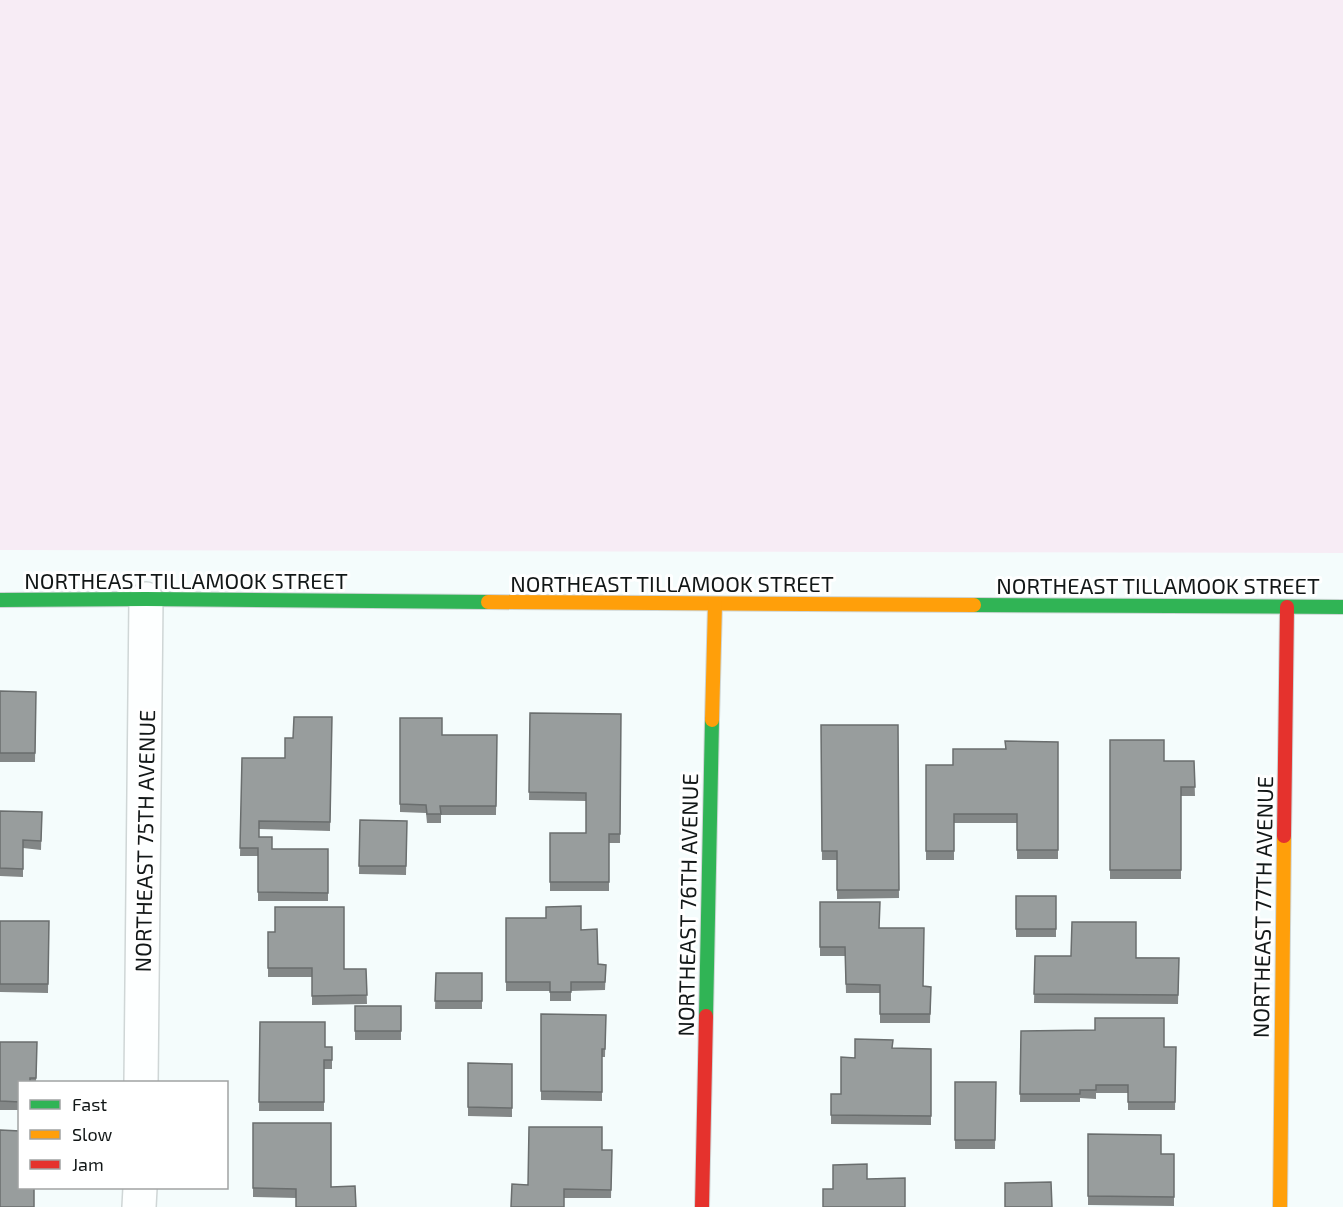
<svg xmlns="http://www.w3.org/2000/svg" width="1343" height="1207" font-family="'Exo 2',sans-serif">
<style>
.green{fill:#f7ecf5}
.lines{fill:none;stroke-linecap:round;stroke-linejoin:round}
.street-casing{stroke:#cfd6d6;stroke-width:36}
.fast-casing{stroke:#cfd6d6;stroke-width:16}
.slow-casing{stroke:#cfd6d6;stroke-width:16}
.jam-casing{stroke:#cfd6d6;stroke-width:16}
.street{stroke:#fdffff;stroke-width:33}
.fast{stroke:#30b455;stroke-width:14}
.slow{stroke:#ff9f0a;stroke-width:14}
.jam{stroke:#e5322d;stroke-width:14}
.wall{fill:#838787}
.building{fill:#989d9d;stroke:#6a6e6e;stroke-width:1.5}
.labels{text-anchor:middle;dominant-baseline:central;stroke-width:6;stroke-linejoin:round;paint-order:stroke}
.street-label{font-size:22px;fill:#121717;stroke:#fff}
</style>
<rect width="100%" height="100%" fill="#f4fcfc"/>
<polygon class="green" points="0,0 1343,0 1343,553 0,550"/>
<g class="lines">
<defs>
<g id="street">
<polyline points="141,1082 146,599"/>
<polyline points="139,1207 140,1188"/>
</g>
<g id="fast">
<polyline points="0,600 146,599 488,602"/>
<polyline points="974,605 1343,607"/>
<polyline points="706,1016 712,720"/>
</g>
<g id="slow">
<polyline points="488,602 974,605"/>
<polyline points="712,720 715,604"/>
<polyline points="1280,1207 1284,836"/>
</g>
<g id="jam">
<polyline points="1284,836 1287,607"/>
<polyline points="702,1207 706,1016"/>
</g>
</defs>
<use href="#street" class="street-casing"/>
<use href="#fast" class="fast-casing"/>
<use href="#slow" class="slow-casing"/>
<use href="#jam" class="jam-casing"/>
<use href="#street" class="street"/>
<use href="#fast" class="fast"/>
<use href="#slow" class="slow"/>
<use href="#jam" class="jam"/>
</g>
<g class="wall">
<polygon points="0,691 36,692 35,762 0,762"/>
<polygon points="530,713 621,714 620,843 609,843 609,891 550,891 550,833 586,833 586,801 529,800"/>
<polygon points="332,717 330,831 259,829 259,837 272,849 328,849 328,901 258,901 258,856 240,856 242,758 285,758 293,738"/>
<polygon points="400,718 442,735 497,735 496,815 441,815 441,823 427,823 426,813 400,812"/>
<polygon points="821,725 898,725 899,898 837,899 837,860 822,860"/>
<polygon points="1110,740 1164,761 1194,761 1195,796 1181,796 1181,879 1110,879"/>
<polygon points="1005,741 1058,742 1058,859 1017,859 1017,823 954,823 954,860 926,860 926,765 953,765 1005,749"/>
<polygon points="0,811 42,812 41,850 23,848 23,877 0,876"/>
<polygon points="360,820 407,821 406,875 359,874"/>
<rect x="1016" y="896" width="40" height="41"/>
<polygon points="820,902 879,928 924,986 931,987 930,1023 880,1023 880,993 846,993 845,956 820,956"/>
<polygon points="506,918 581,930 598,964 606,965 605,990 571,991 571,1001 550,1001 550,991 506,991"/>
<polygon points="0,921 49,921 48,993 0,992"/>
<polygon points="268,932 344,969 366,969 367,1004 312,1005 312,977 268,977"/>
<polygon points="1035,956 1179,958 1178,1004 1034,1003"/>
<polygon points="436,973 482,973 482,1009 435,1009"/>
<rect x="355" y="1006" width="46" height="34"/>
<polygon points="541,1014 606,1015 605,1057 602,1057 602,1101 541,1100"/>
<polygon points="260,1022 325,1047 332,1047 332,1069 324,1069 324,1111 259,1111"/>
<polygon points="1021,1031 1164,1047 1176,1047 1175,1110 1128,1110 1128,1093 1096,1093 1096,1099 1080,1098 1080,1102 1020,1102"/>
<polygon points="0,1042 37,1042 36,1083 20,1083 20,1110 0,1110"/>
<polygon points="893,1048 931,1049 931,1125 831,1124 831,1094 841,1094"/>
<polygon points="468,1063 512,1064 512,1117 468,1116"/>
<polygon points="955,1082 996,1082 995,1149 955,1149"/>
<polygon points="253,1123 331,1123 296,1198 253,1197"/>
<polygon points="1088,1134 1161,1154 1174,1154 1174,1206 1088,1205"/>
<polygon points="612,1150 611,1198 564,1198 528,1185"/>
</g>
<g class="building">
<polygon points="0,691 36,692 35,753 0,753"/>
<polygon points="530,713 621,714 620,834 609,834 609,882 550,882 550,833 586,833 586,793 529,792"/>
<polygon points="294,717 332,717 330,822 259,821 259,837 272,837 272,849 328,849 328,893 258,892 258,848 240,848 242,758 285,758 285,738 293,738"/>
<polygon points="400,718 442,718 442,735 497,735 496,806 440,806 441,814 427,814 426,805 400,804"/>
<polygon points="821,725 898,725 899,890 837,890 837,851 822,851"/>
<polygon points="1110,740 1164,740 1164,761 1194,761 1195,787 1181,787 1181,870 1110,870"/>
<polygon points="1005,741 1058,742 1058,850 1017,850 1017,814 954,814 954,851 926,851 926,765 953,765 953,749 1006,749"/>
<polygon points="0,811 42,812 41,841 23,840 23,869 0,868"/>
<polygon points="360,820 407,821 406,866 359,866"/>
<rect x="1016" y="896" width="40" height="33"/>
<polygon points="820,902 880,902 879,928 924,928 923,986 931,987 930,1014 880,1014 880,985 846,984 845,947 820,947"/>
<polygon points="581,906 581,930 597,929 598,964 606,965 605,982 571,982 571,992 550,992 550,982 506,982 506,918 546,918 546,907"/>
<polygon points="275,907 344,907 344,969 366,969 367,995 312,996 312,968 268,968 268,932 275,932"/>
<polygon points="0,921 49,921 48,984 0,984"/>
<polygon points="1072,922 1136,922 1136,958 1179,958 1178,995 1034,994 1035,956 1071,956"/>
<polygon points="436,973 482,973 482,1001 435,1001"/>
<rect x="355" y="1006" width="46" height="25"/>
<polygon points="541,1014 606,1015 605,1049 602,1049 602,1092 541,1091"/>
<polygon points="1095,1018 1164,1018 1164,1047 1176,1047 1175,1102 1128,1102 1128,1085 1096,1085 1096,1090 1080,1090 1080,1094 1020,1094 1021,1031 1095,1030"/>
<polygon points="260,1022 325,1022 325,1047 332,1047 332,1060 324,1060 324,1102 259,1102"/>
<polygon points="855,1039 893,1040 892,1048 931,1049 931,1116 831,1115 831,1094 841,1094 841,1057 855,1058"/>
<polygon points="0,1042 37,1042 36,1078 30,1078 30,1083 20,1083 20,1102 0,1101"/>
<polygon points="468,1063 512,1064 512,1108 468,1107"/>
<polygon points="955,1082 996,1082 995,1140 955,1140"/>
<polygon points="253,1123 331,1123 331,1187 355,1186 356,1207 296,1207 296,1189 253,1188"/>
<polygon points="529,1127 602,1127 602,1150 612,1150 611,1190 564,1189 564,1207 511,1207 512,1184 528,1185"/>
<polygon points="0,1130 20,1131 20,1188 34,1188 34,1207 0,1207"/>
<polygon points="1088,1134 1161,1135 1161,1154 1174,1154 1174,1197 1088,1196"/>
<polygon points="867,1164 867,1179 905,1178 905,1207 823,1207 823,1189 833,1189 833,1165"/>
<polygon points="1051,1182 1052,1207 1005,1207 1005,1183"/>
</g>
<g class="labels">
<g class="street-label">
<text x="186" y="580">NORTHEAST TILLAMOOK STREET</text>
<text x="672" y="583">NORTHEAST TILLAMOOK STREET</text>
<text x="1158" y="585">NORTHEAST TILLAMOOK STREET</text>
<text transform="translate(144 841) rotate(-89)">NORTHEAST 75TH AVENUE</text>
<text transform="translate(687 905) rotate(-89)">NORTHEAST 76TH AVENUE</text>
<text transform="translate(1262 907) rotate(-89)">NORTHEAST 77TH AVENUE</text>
</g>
</g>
<rect x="18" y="1081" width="210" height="108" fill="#ffffff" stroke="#a0a2a2" stroke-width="1.5"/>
<rect x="30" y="1100" width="30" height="9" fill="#30b455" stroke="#a0a2a2" stroke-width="1.5"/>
<text x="72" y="1111" font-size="18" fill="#121717">Fast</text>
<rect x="30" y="1130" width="30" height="9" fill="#ff9f0a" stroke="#a0a2a2" stroke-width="1.5"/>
<text x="72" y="1141" font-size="18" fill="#121717">Slow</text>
<rect x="30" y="1160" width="30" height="9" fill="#e5322d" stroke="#a0a2a2" stroke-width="1.5"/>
<text x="72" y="1171" font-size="18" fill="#121717">Jam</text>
</svg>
